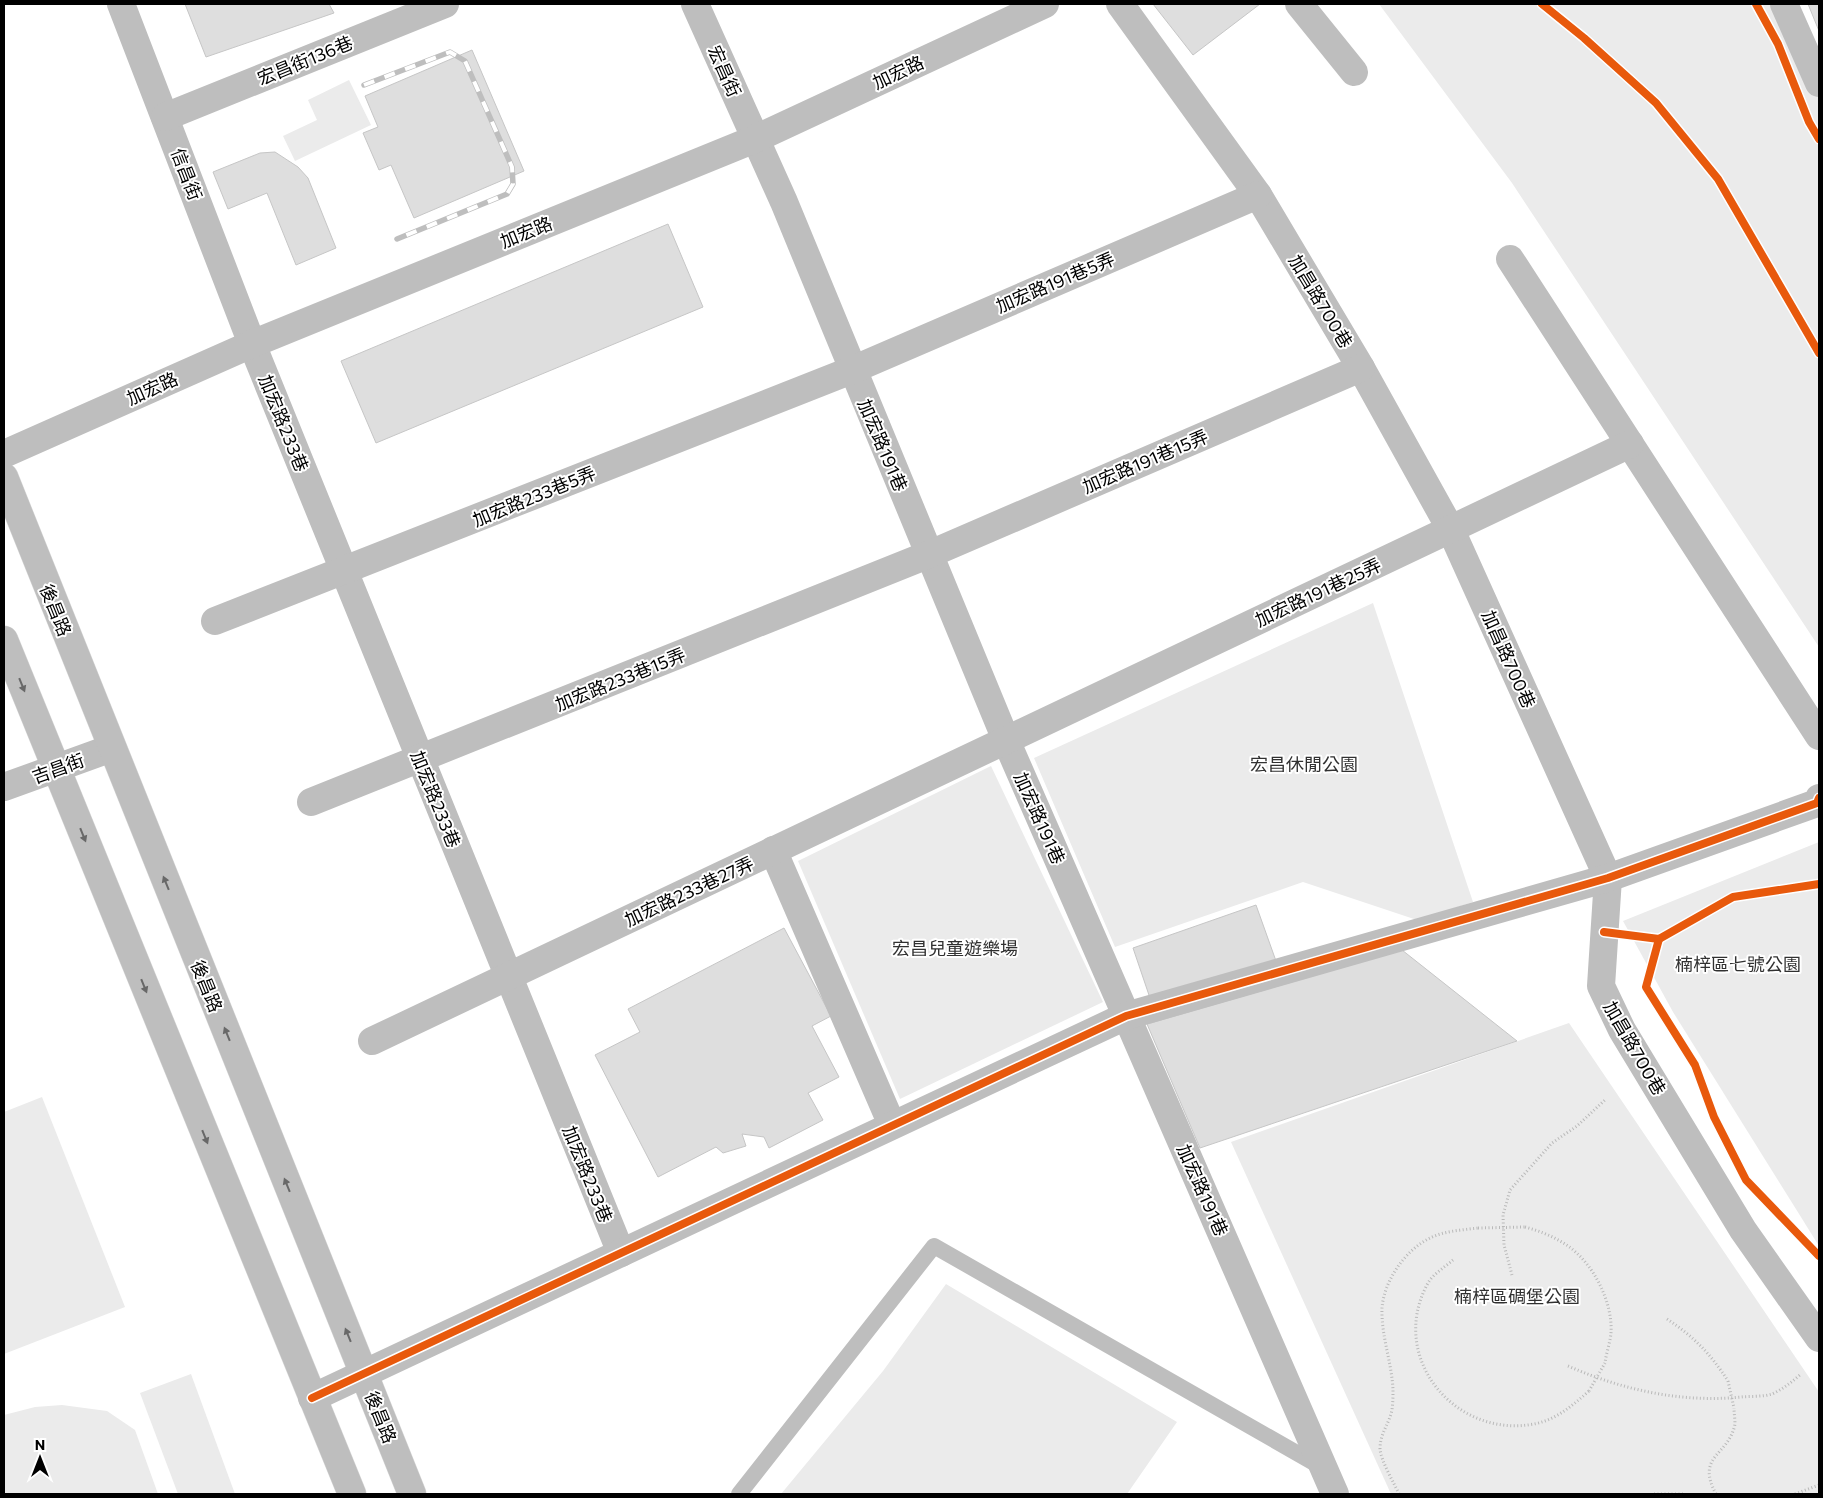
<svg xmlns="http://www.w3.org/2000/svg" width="1823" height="1498" font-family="Commissioner,'Noto Sans TC',sans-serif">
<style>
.green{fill:#ebebeb}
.building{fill:#dedede;stroke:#c6c6c6}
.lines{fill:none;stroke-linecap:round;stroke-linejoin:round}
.primary-casing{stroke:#dbdbdb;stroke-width:29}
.path{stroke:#b9b9b9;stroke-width:3;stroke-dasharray:1 2.5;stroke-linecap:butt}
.service{stroke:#bebebe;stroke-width:16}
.minor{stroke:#bebebe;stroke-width:28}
.primary{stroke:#bebebe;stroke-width:28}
.rail-casing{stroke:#bebebe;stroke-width:5.5}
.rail{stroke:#fff;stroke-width:4;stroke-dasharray:11;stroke-linecap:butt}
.path-bridge{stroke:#b9b9b9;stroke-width:3;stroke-dasharray:1 2.5;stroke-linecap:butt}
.cycleway-casing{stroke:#fff;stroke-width:11}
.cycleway{stroke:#e8590c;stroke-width:8}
.oneway{fill:#686868}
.labels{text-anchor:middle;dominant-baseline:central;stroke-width:4;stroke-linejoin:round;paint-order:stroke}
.street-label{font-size:18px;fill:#000;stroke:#fff}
.park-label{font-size:18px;fill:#313131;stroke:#fff}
</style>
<rect width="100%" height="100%" fill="#fff"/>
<g class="green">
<polygon points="1379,4 1778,4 1819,99 1819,647 1512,183"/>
<polygon points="349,80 371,125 295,161 283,136 317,120 308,100"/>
<polygon points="1373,603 1473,902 1417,920 1303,882 1115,947 1034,758"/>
<polygon points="991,766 1103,1002 900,1099 798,861"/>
<polygon points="1819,842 1819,1246 1673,1012 1623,921"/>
<polygon points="1569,1023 1819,1392 1819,1494 1391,1494 1231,1142"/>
<polygon points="42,1097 125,1307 4,1354 4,1112"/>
<polygon points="946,1284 1177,1422 1127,1494 781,1494 883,1371"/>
<polygon points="191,1374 235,1494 178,1494 140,1393"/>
<polygon points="62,1405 107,1411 135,1430 158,1494 4,1494 4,1415 35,1407"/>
</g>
<g class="building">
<polygon points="185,4 329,4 334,13 206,57"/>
<polygon points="1153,4 1260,4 1193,55"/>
<polygon points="1808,4 1819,4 1819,31"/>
<polygon points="472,50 524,171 414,218 391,165 379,170 363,133 378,127 365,96"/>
<polygon points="275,152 298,167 308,178 336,248 296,265 267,193 228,209 213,172 260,153"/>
<polygon points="668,224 703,307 376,443 341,361"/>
<polygon points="1256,905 1276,961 1152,1004 1133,948"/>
<polygon points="784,928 831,1016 812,1026 839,1077 808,1093 823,1120 769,1148 764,1137 742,1134 746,1146 723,1153 716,1147 658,1177 595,1055 640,1032 628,1009"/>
<polygon points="1402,950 1517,1041 1200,1148 1147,1024"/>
</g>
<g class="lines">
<defs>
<g id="primary">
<polyline points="4,477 412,1494"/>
<polyline points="4,640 352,1494"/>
</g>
</defs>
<use href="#primary" class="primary-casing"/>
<g class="path">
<path d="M1525,1227C1540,1231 1555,1237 1568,1246C1593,1263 1613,1302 1611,1333C1610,1343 1606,1354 1605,1363"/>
<path d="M1453,1260C1445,1267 1433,1274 1428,1283C1387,1357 1455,1439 1534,1424C1556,1420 1573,1405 1589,1391"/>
<polyline points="1512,1275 1504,1245 1503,1215 1510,1190 1552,1143 1577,1126 1606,1099"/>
<path d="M1667,1319C1694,1337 1710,1353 1728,1381"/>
<path d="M1568,1366C1623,1390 1681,1403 1741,1397C1751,1396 1763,1397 1772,1394C1783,1389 1792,1382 1801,1374"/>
<path d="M1399,1494C1394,1483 1381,1461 1380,1449C1380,1436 1386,1428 1390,1417C1393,1410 1393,1398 1393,1390C1392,1363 1381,1336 1382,1308C1384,1281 1405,1250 1430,1238C1444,1231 1462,1230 1478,1228"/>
<polyline points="1654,1494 1683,1494"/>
<path d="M1716,1494C1695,1455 1729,1456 1735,1424C1735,1419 1734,1413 1734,1408"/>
<polyline points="1795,1494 1819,1485"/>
</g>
<polyline class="service" points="739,1494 934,1246 1323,1468"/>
<g class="minor">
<polyline points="121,4 252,344 621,1253"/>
<polyline points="695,4 784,202 1006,740 1335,1494"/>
<polyline points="1120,4 1258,195 1361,368 1451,530 1608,878 1601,986 1622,1030 1743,1230 1819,1338"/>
<polyline points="1299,4 1354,72"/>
<polyline points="1784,4 1819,83"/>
<polyline points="165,117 445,4"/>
<polyline points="1510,259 1819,736"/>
<polyline points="4,454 252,344 755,139 1045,4"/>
<polyline points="215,621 852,370 1258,195"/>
<polyline points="4,787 112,748"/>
<polyline points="311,802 930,554 1361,368"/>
<polyline points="773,850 892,1125"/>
<polyline points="372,1041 1630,444"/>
<polyline points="312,1398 1126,1016 1608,878 1817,803 1819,798"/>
</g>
<use href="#primary" class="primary"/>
<defs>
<polyline id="rail" points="364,85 450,52 465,61 512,167 513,184 507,194 397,239"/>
</defs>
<use href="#rail" class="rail-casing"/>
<use href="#rail" class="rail"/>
<g class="path-bridge">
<polyline points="1478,1228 1525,1227"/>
<polyline points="1728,1381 1734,1408"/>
<polyline points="1589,1391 1605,1363"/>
</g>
<defs>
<g id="cycleway">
<polyline points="1542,4 1584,38 1656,103 1718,179 1819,353"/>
<polyline points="1756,4 1778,44 1809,122 1819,139"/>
<polyline points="1604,932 1659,939 1733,897 1819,884"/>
<polyline points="1659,939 1646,987 1695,1065 1714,1117 1746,1180 1819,1256"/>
<polyline points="312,1398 1126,1016 1608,878 1817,803 1819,798"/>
</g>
</defs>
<use href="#cycleway" class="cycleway-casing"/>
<use href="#cycleway" class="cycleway"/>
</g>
<defs><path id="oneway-solid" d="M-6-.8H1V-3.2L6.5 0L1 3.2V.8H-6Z" transform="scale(1.25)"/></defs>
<g class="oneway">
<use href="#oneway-solid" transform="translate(22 685) rotate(68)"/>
<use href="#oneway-solid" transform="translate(83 835) rotate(68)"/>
<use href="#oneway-solid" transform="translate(166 883) rotate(-112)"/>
<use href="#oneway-solid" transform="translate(144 986) rotate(68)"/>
<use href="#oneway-solid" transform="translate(227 1034) rotate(-112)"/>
<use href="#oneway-solid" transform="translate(205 1137) rotate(68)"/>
<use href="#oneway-solid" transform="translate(287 1185) rotate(-112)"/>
<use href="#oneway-solid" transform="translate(348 1335) rotate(-112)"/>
</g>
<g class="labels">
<g class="street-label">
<text transform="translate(305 60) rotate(-22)">宏昌街136巷</text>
<text transform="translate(725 71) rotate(66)">宏昌街</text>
<text transform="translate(898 72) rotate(-25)">加宏路</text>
<text transform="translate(187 174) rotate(69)">信昌街</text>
<text transform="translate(526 232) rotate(-22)">加宏路</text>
<text transform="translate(1055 282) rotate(-23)">加宏路191巷5弄</text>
<text transform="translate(1321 301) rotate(59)">加昌路700巷</text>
<text transform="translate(152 388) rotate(-24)">加宏路</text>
<text transform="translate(284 423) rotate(68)">加宏路233巷</text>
<text transform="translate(883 445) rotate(67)">加宏路191巷</text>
<text transform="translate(1145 461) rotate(-23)">加宏路191巷15弄</text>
<text transform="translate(534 496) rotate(-22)">加宏路233巷5弄</text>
<text transform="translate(1318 592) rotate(-25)">加宏路191巷25弄</text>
<text transform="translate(56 610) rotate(68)">後昌路</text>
<text transform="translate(1509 659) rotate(66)">加昌路700巷</text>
<text transform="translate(620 679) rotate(-22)">加宏路233巷15弄</text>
<text transform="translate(58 768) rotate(-20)">吉昌街</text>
<text transform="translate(436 799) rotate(68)">加宏路233巷</text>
<text transform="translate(1040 818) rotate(66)">加宏路191巷</text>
<text transform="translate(689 891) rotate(-25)">加宏路233巷27弄</text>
<text transform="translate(207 986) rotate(68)">後昌路</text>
<text transform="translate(1635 1048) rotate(60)">加昌路700巷</text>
<text transform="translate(588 1174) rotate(68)">加宏路233巷</text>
<text transform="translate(1203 1190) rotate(66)">加宏路191巷</text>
<text transform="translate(381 1417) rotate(68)">後昌路</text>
</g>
<g class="park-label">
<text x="1304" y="764">宏昌休閒公園</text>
<text x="955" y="948">宏昌兒童遊樂場</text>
<text x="1738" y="964">楠梓區七號公園</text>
<text x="1517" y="1296">楠梓區碉堡公園</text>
</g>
</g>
<rect width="1823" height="1498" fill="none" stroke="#000000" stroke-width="10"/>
<g transform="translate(40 1458)" stroke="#ffffff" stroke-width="4" paint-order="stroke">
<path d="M0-4L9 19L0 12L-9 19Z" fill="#000000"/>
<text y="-8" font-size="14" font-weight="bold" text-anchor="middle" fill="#000000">N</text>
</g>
</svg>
